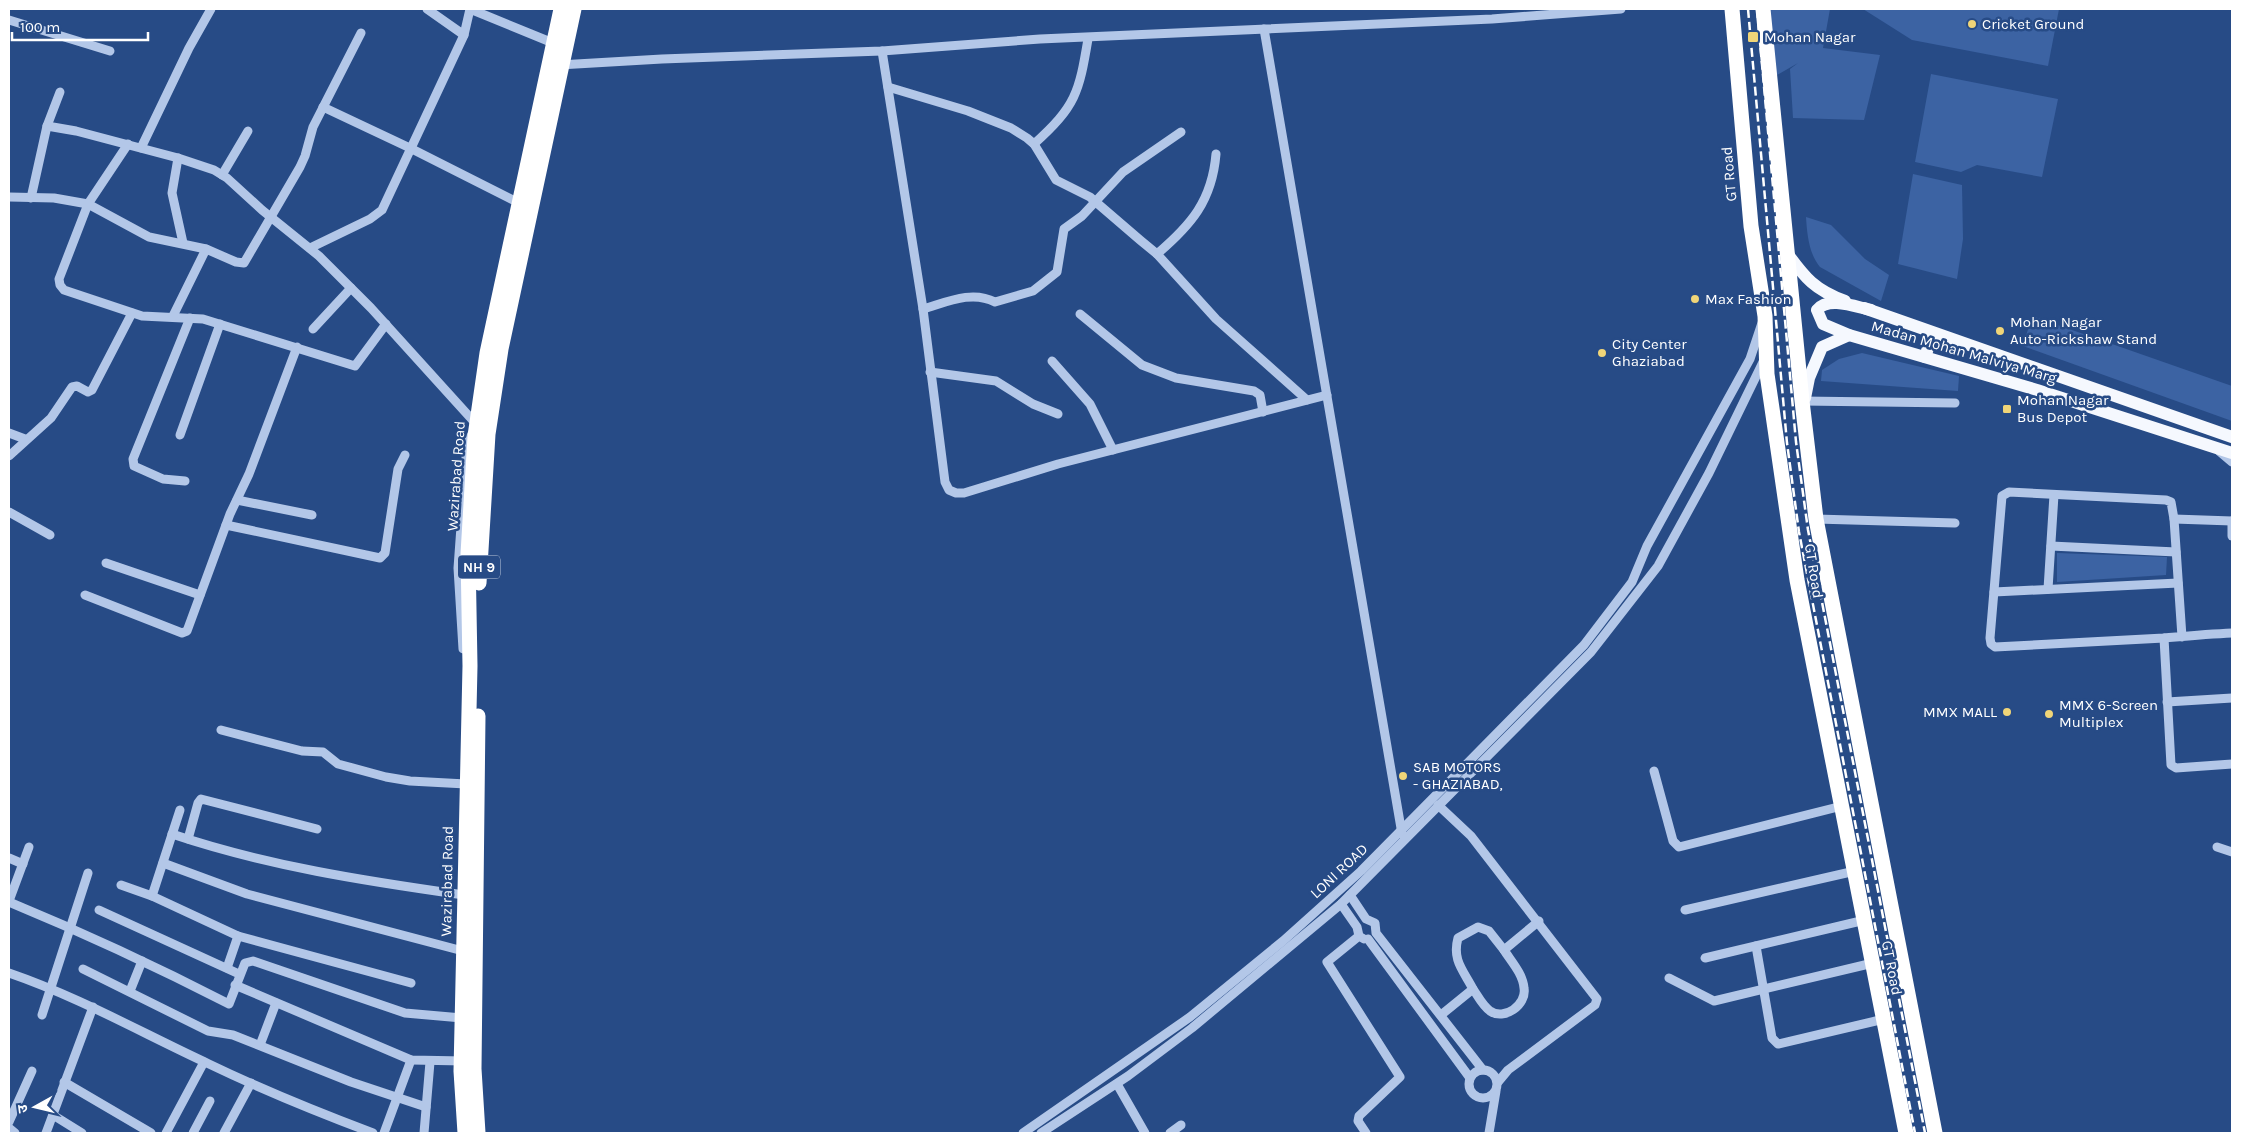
<svg xmlns="http://www.w3.org/2000/svg" width="2241" height="1142" font-family="Karla,'Noto Sans Devanagari',sans-serif">
<style>
.green{fill:#3c63a3}
.lines{fill:none;stroke-linecap:round;stroke-linejoin:round}
.minor{stroke:#b3c7e8;stroke-width:9}
.major{stroke:#f5f8fe;stroke-width:12}
.highway{stroke:#fff;stroke-width:15}
.rail{stroke:#fff;stroke-width:2.5;stroke-dasharray:9 4;stroke-linecap:butt}
.poi-dot{fill:#f0d578;stroke:#274b86;stroke-width:2}
.labels{text-anchor:middle;dominant-baseline:central;stroke-width:5;stroke-linejoin:round;paint-order:stroke}
.shield{fill:#274b86;stroke:#bec9db;stroke-width:1}
.shield-label{font-size:14px;font-weight:bold;fill:#fff}
.poi-label{font-size:15px;fill:#fff;stroke:#274b86;text-anchor:start}
.street-label{font-size:15px;fill:#fff;stroke:#274b86}
</style>
<rect width="100%" height="100%" fill="#274b86"/>
<g class="green">
<polygon points="1763,9 1830,9 1823,48 1880,55 1864,120 1793,118 1790,69 1798,63 1770,79"/>
<polygon points="1863,9 2059,9 2048,66 1912,40"/>
<polygon points="1931,74 2058,99 2042,177 1977,165 1961,172 1915,162"/>
<polygon points="1913,174 1962,185 1963,239 1957,279 1898,264"/>
<path d="M1806,217L1831,225L1865,259L1889,275L1881,301L1820,267C1809,254 1807,234 1806,217Z"/>
<polygon points="2032,316 2232,386 2232,421 2023,346"/>
<polygon points="1862,353 1959,376 1958,391 1821,381 1822,370 1839,359"/>
<polygon points="2057,553 2167,557 2166,575 2057,582"/>
</g>
<g class="lines">
<g class="minor">
<polyline points="427,9 464,35"/>
<polyline points="9,20 110,51"/>
<polyline points="1264,29 1402,834"/>
<polyline points="882,51 923,309 945,482 949,490 956,493 964,493 1058,464 1327,395"/>
<polyline points="559,65 662,59 882,51 1040,39 1492,19 1621,9"/>
<polyline points="888,87 968,111 1011,128 1027,138 1034,144 1056,180 1090,197 1140,240 1157,254 1216,319 1307,400"/>
<polyline points="323,107 410,148 519,203"/>
<polyline points="47,126 76,131 178,158 214,170 227,178 262,210 319,256 371,308 477,425"/>
<polyline points="128,144 88,204 59,279 60,285 64,290 142,316 203,319 355,366 386,324"/>
<path d="M1034,144C1076,106 1079,93 1088,39"/>
<polyline points="141,148 189,48 211,9"/>
<polyline points="178,158 172,193 183,243"/>
<polyline points="222,175 248,131"/>
<polyline points="9,197 54,198 88,204 149,237 206,249 236,262 244,263 300,167 305,156 313,127 361,33"/>
<polyline points="31,198 47,126 60,92"/>
<polyline points="310,248 370,219 382,210 464,35 470,9 558,45"/>
<path d="M1157,254C1191,225 1212,201 1216,154"/>
<path d="M923,309C947,302 972,290 995,302L1033,291L1057,272L1064,229L1082,216L1123,172L1181,132"/>
<polyline points="1080,314 1142,365 1176,378 1254,391 1260,395 1263,412"/>
<polyline points="173,316 206,249"/>
<polyline points="313,329 351,288"/>
<polyline points="1052,361 1090,404 1113,450"/>
<polyline points="930,372 996,381 1033,404 1058,414"/>
<polyline points="1802,401 1955,403"/>
<polyline points="9,433 25,439"/>
<polyline points="180,435 220,324"/>
<polyline points="2219,451 2232,462"/>
<polyline points="9,456 51,418 72,387 77,386 88,392 92,390 132,313"/>
<polyline points="185,481 163,479 134,466 133,459 190,318"/>
<polyline points="237,500 312,515"/>
<polyline points="9,512 50,535"/>
<polyline points="1816,519 1955,523"/>
<polyline points="2174,519 2232,521"/>
<polyline points="2232,521 2232,536"/>
<polyline points="226,525 380,558 385,553 398,469 405,455"/>
<polyline points="2051,546 2176,552"/>
<polyline points="106,563 200,595"/>
<polyline points="2048,589 2054,495"/>
<polyline points="1994,592 2178,583"/>
<polyline points="85,595 182,633 187,631 230,514 249,474 297,347"/>
<path d="M2182,637L2174,519L2171,502L2166,500L2009,492L2002,496L1990,638L1991,644L1995,647L2164,638C2187,636 2209,634 2232,633"/>
<polyline points="2164,638 2171,765 2176,768 2232,764"/>
<polyline points="463,649 458,568 467,444 472,434"/>
<polyline points="2167,702 2232,698"/>
<polyline points="221,730 302,751 323,752 338,764 386,777 410,781 466,784"/>
<polyline points="1654,771 1673,841 1679,847 1842,806"/>
<polyline points="1438,805 1471,836 1597,999 1595,1005 1508,1070 1498,1082"/>
<path d="M172,834C267,866 365,881 464,895"/>
<polyline points="188,839 198,803 201,799 317,829"/>
<polyline points="2217,847 2232,852"/>
<polyline points="9,858 23,864"/>
<polyline points="163,863 247,894 463,951"/>
<polyline points="121,885 152,896 238,936 411,983"/>
<polyline points="1350,895 1366,919 1375,923 1376,933 1483,1070"/>
<polyline points="152,896 180,810"/>
<polyline points="9,901 29,847"/>
<path d="M9,902C84,933 157,967 229,1004L245,963L253,961L405,1013L462,1018"/>
<polyline points="1341,904 1357,927 1359,936 1364,939"/>
<polyline points="99,910 239,974"/>
<polyline points="1685,910 1855,871"/>
<polyline points="1359,936 1327,962 1400,1077 1359,1116 1358,1121 1366,1133"/>
<polyline points="1368,939 1470,1078"/>
<polyline points="1756,946 1772,1038 1778,1044 1884,1019"/>
<polyline points="1705,958 1865,920"/>
<polyline points="227,968 238,936"/>
<polyline points="83,969 208,1031 233,1035 351,1082 426,1107"/>
<path d="M9,973C79,997 142,1033 209,1064C263,1090 317,1112 373,1133"/>
<polyline points="1669,978 1714,1001 1873,963"/>
<polyline points="235,985 411,1060 464,1061"/>
<path d="M1473,989C1478,996 1482,1005 1490,1011C1504,1021 1527,1005 1524,988C1523,974 1511,961 1504,950"/>
<polyline points="130,991 142,961"/>
<polyline points="42,1015 88,873"/>
<path d="M1441,1015L1473,989C1463,970 1452,960 1458,938L1478,927L1489,931L1504,950L1539,921"/>
<polyline points="260,1045 276,1003"/>
<circle cx="1483" cy="1084" r="14"/>
<polyline points="64,1082 151,1133"/>
<polyline points="1117,1084 1145,1133"/>
<polyline points="53,1115 82,1133"/>
<polyline points="9,1122 32,1071"/>
<polyline points="9,1128 15,1133"/>
<polyline points="46,1133 93,1007"/>
<polyline points="166,1133 204,1062"/>
<polyline points="193,1133 210,1101"/>
<polyline points="224,1133 251,1083"/>
<polyline points="384,1133 411,1060"/>
<polyline points="424,1133 430,1062"/>
<polyline points="1023,1133 1190,1017 1283,941 1361,871 1584,645 1632,582 1647,546 1750,359 1762,323"/>
<polyline points="1041,1133 1128,1076 1192,1028 1341,904 1591,652 1658,566 1709,473 1764,360"/>
<polyline points="1170,1133 1181,1125"/>
<polyline points="1489,1133 1496,1091"/>
</g>
<g class="major">
<path d="M1787,253C1805,278 1815,290 1845,301"/>
<polyline points="1864,308 2232,437"/>
<path d="M1871,310C1856,307 1828,296 1817,310L1823,324L1849,335L2037,390L2232,453"/>
<polyline points="1925,357 1933,333"/>
<polyline points="1805,398 1809,378 1822,347 1849,335"/>
</g>
<g class="highway">
<polyline points="1732,9 1751,226 1765,316 1767,374 1797,580 1906,1133"/>
<polyline points="1763,9 1802,401 1816,519 1935,1133"/>
<polyline points="479,583 488,434 501,349 574,9"/>
<polyline points="465,1133 461,1071 470,666 468,554 475,436 487,353 561,9"/>
<polyline points="478,1133 474,1069 478,716"/>
</g>
<g class="rail">
<polyline points="1748,9 1787,443 1799,532 1915,1133"/>
<polyline points="1757,9 1796,442 1808,530 1925,1133"/>
</g>
</g>
<g class="poi-dot">
<circle cx="1972" cy="24" r="5"/>
<rect x="1747" y="31" width="12" height="12" rx="2.5"/>
<circle cx="1695" cy="299" r="5"/>
<circle cx="2000" cy="331" r="5"/>
<circle cx="1602" cy="353" r="5"/>
<rect x="2002" y="404" width="10" height="10" rx="2.5"/>
<circle cx="2007" cy="712" r="5"/>
<circle cx="2049" cy="714" r="5"/>
<circle cx="1403" cy="776" r="5"/>
</g>
<g class="labels">
<rect class="shield" x="458" y="555.5" width="42" height="23" rx="4"/>
<g class="shield-label">
<text x="479" y="567">NH 9</text>
</g>
<g class="poi-label">
<text x="1982" y="24">Cricket Ground</text>
<text x="1764" y="37">Mohan Nagar</text>
<text x="1705" y="299">Max Fashion</text>
<text x="2010" y="322">Mohan Nagar<tspan x="2010" dy="17">Auto-Rickshaw Stand</tspan></text>
<text x="1612" y="344">City Center<tspan x="1612" dy="17">Ghaziabad</tspan></text>
<text x="2017" y="400">Mohan Nagar<tspan x="2017" dy="17">Bus Depot</tspan></text>
<text x="2059" y="705">MMX 6-Screen<tspan x="2059" dy="17">Multiplex</tspan></text>
<text x="1997" y="712" text-anchor="end">MMX MALL</text>
<text x="1413" y="767">SAB MOTORS<tspan x="1413" dy="17">- GHAZIABAD,</tspan></text>
</g>
<g class="street-label">
<text transform="translate(1729 174) rotate(-95)">GT Road</text>
<text transform="translate(1964 352) rotate(16)">Madan Mohan Malviya Marg</text>
<text transform="translate(456 476) rotate(-86)">Wazirabad Road</text>
<text transform="translate(1814 571) rotate(81)">GT Road</text>
<text transform="translate(1339 871) rotate(-43)">LONI ROAD</text>
<text transform="translate(447 881) rotate(-89)">Wazirabad Road</text>
<text transform="translate(1892 968) rotate(79)">GT Road</text>
</g>
</g>
<rect width="2241" height="1142" fill="none" stroke="#ffffff" stroke-width="20"/>
<g transform="translate(35 1107) rotate(262)" stroke="#274b86" stroke-width="4" paint-order="stroke">
<path d="M0-4L9 19L0 12L-9 19Z" fill="#ffffff"/>
<text y="-8" font-size="14" font-weight="bold" text-anchor="middle" fill="#ffffff">उ</text>
</g>
<path d="M12 32v8h136v-8" fill="none" stroke="#ffffff" stroke-width="2.5"/>
<text x="20" y="32" font-size="15" fill="#ffffff" stroke="#274b86" stroke-width="4" paint-order="stroke">100 m</text>
</svg>
